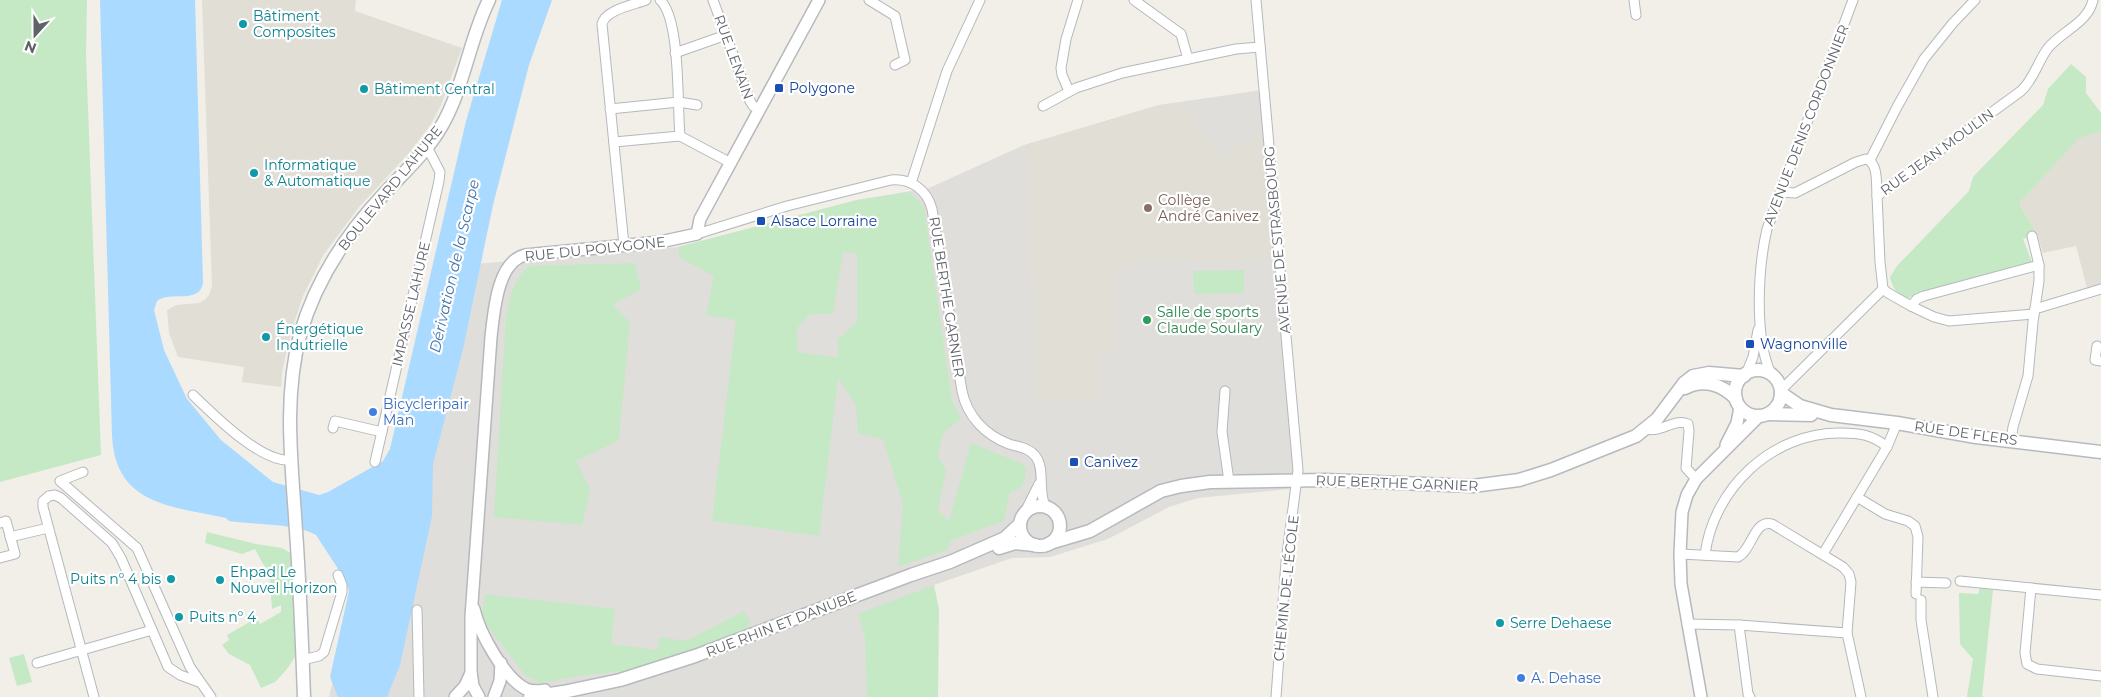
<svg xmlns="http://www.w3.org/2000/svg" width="2101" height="697" font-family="Montserrat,sans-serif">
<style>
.industrial{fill:#e0deda}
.education{fill:#e1ded6}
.green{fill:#c5e8c5;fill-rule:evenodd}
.water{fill:#aadaff}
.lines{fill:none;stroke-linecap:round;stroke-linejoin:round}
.minor-casing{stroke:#b5b8bc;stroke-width:11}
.tertiary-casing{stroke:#b5b8bc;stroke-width:14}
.secondary-casing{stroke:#b6babf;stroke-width:15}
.minor{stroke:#fff;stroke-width:9}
.tertiary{stroke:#fff;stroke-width:11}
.secondary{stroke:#fff;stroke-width:12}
.culture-dot{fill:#0f9aa8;stroke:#fff;stroke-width:2}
.transit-dot{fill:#1a4fb4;stroke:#fff;stroke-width:2}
.education-dot{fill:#8d6e63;stroke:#fff;stroke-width:2}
.leisure-dot{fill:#2e9e5b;stroke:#fff;stroke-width:2}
.shop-dot{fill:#3f7fe0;stroke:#fff;stroke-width:2}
.labels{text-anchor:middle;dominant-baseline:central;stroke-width:4.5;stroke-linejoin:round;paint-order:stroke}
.culture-label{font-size:14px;fill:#0d838f;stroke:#fff;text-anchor:start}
.street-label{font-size:14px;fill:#5f6368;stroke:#fff}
.transit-label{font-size:14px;fill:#164399;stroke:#fff;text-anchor:start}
.education-label{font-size:14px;fill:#785e54;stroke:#fff;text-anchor:start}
.leisure-label{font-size:14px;fill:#27864d;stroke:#fff;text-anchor:start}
.shop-label{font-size:14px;fill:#366cbe;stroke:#fff;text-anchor:start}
.water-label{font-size:15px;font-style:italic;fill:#4174aa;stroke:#fff}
</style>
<rect width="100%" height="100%" fill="#f1efe8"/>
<polygon class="industrial" points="1269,89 1302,468 1289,489 1198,498 1169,507 1108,539 1050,557 1012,558 934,585 929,697 329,697 377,497 440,267 678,247 857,200 929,188 1024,145 1159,105"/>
<g class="education">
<polygon points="202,0 356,0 355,11 462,48 441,105 431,124 410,152 359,207 324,254 303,296 291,332 282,373 281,387 242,382 244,367 178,357 169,333 167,310 176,305 199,303 206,299 210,293 212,285"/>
<polygon points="1182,102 1218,157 1260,135 1273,259 1144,262 1129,266 1113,278 1115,350 1099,352 1097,400 1038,402 1026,145 1159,105"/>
<polygon points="2101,131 2101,284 2087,288 2076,246 2043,253 2037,234 2019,203 2079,137"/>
</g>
<g class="green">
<polygon points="0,0 87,0 86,55 101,455 0,482"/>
<path d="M2071,64L2086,77V93L2101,113V131L2079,138L2019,203L2037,234L2023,239L2032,262L1907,298C1896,294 1893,288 1890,277L1897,266L1969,191L1973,177L2043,105L2048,89Z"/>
<path d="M910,192L924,207L952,401L961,419L944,432L938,455L946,471L938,510L949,521L971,443L1023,464L1026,469L1025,478L1021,488L1010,492L1004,521L951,540L947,550L898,567L903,504L883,439L858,433L856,405L838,378L819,536L712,521L736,320L706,315L714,276L680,258L678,247L857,200ZM843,252L857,253V322L838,339V358L798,352L797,328L810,314H833Z"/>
<path d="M635,263L641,289L613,305L630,322L619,440L576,461L590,489L582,525L494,517L506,316C510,297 513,280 529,266Z"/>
<polygon points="1244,270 1244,293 1194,294 1193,271"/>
<polygon points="207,532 256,544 282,548 292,554 298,652 287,669 275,682 261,688 250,665 229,654 222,645 229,640 227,635 257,618 260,624 281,612 281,605 272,609 269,570 263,564 255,549 242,554 205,543"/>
<polygon points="934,585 939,609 938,697 867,697 865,636 858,614"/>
<polygon points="1980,588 1993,590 1982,696 1984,697 1967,697 1973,659 1960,644 1959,593 1978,594"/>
<polygon points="485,594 615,609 611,644 657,650 660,637 686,641 744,611 750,621 748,629 680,657 639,669 580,676 540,683 525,675 482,619"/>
<polygon points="24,654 32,682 17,686 9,658"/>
</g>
<path class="water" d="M100,0H195L203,283C199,305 170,290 157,301L154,310L164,350L187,399L221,440L273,482L319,495L328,492L383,461L390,449L466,121L502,0H552L529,65L493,205L463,349L433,464L432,516L400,665L387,697H338L330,677L349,591L346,581L316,535C296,523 253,525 229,521L226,518C171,506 115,505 112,435Z"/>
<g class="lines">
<defs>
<g id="minor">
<path d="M660,0C681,19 677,106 680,136"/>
<polyline points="713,0 750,101 753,106 760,109"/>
<polyline points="869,0 895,16 905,60 895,65"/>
<polyline points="1134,0 1181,34 1188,59"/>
<polyline points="1256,0 1298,470 1286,562 1276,697"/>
<polyline points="1634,0 1636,15"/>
<polyline points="675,53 726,35"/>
<polyline points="1069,91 1062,75 1061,68 1066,39 1078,0"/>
<polyline points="1043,106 1076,88 1122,73 1236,49 1260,47"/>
<polyline points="610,109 679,102 697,105"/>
<polyline points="614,142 680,136 731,163"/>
<polyline points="1870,160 1897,107 1924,59 1953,23 1975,0"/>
<polyline points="911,183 947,71 980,0"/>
<path d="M1780,192L1795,193L1856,162L1866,159C1879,163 1876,185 1877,196"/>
<path d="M697,234L787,206L891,180C911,178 927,190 932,209L962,391C967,416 985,435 1009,444C1019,447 1030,448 1036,457C1045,469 1038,491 1045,506"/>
<path d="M624,245L602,24C605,10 633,5 646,0"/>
<path d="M1883,289L1880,262L1877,196L2021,91C2034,79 2038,61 2048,48C2062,31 2088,23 2093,0"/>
<polyline points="1883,289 1888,293 1911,306 1934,317 1949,321 2034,314"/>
<polyline points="1911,306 1917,299 1924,296 2039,265"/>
<polyline points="2035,309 2101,289"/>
<polyline points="2097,346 2095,360 2101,361"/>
<polyline points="1746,374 1753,357 1758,330"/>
<path d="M1771,374C1754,337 1758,268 1767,229L1853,0"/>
<polyline points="1781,390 1883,289"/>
<polyline points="1225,391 1222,432 1229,481"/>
<path d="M193,395C214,415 261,463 291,460"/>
<polyline points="333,428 335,421 382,432"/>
<path d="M1647,429C1661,433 1674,418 1688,424L1689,431L1686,468L1696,479"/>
<polyline points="2011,441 2013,427 2028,376 2033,322 2039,281 2039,265 2032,236"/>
<polyline points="375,462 439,181 440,172 427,147"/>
<polyline points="83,472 60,481 137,548 190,667 211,697"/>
<polyline points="1857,497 1885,514 1908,521 1915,526 1918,537 1916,594"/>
<polyline points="1024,514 1039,484"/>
<polyline points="0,523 6,521 15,554 0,558"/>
<polyline points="10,537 48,528"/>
<path d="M1680,554L1738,557C1752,550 1754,519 1772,524L1843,567L1849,574L1851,582L1847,633L1861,697"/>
<polyline points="1823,554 1887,447 1897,423"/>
<path d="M1705,555C1713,489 1772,432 1841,433C1860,433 1873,435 1887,447"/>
<polyline points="1960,581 2101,595"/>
<polyline points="1916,582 1946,583"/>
<polyline points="2031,588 2025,653 2027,664 2037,669 2101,676"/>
<polyline points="1921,600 1921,620 1933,697"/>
<polyline points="417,610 419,697"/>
<polyline points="1687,624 1739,625 1847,633"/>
<polyline points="1739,625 1748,694 1750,697"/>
<polyline points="302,660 319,656 324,652 342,592 342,585 338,575"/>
<polyline points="37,663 152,630"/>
<polyline points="94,697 43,507 43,501 49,496 55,495 61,498 112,543 121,558 168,667 180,675 199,682"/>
</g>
<g id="tertiary">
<polyline points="1726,445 1737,423 1740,407"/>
<path d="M474,609C479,632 504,678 526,689C533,692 538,691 545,690"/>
<polyline points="455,697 465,686 471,673"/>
<path d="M479,697L473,686L471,672V617L491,337C494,312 497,262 525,255L660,242L697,234L700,219L819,0"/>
<polyline points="494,697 500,681 501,663"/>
<polyline points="1701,697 1681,584 1680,554 1682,512 1687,495 1696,479 1759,416"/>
</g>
<g id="secondary">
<circle cx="1758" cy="393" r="23"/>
<path d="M1685,388C1704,378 1723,385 1736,399"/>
<polyline points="1781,393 1800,406 1831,415 1897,423 1976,437 2101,452"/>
<polyline points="1768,414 1811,415"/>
<circle cx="1040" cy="526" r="20"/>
<polyline points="1050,543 1090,531 1161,491 1181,486 1210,482 1325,480 1473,486 1519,480 1551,470 1636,436 1657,419 1684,383 1693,376 1709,373 1744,376"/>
<polyline points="999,548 1015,543 1035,545"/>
<path d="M304,697C302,642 300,586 296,531C292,465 283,400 300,335C315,282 345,236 382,196C402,174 426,153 441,127C464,88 469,40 489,0"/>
<polyline points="530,697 563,692 620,680 695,656 911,575 950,562 1005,538 1020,524"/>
</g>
</defs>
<use href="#minor" class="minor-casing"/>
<use href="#tertiary" class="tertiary-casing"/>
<use href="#secondary" class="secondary-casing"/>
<use href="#minor" class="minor"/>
<use href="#tertiary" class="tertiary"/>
<use href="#secondary" class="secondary"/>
</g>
<g class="culture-dot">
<circle cx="243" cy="24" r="5"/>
<circle cx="364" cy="89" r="5"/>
<circle cx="254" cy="173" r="5"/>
<circle cx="266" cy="337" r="5"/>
<circle cx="171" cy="579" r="5"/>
<circle cx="220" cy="580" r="5"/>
<circle cx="179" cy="617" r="5"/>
<circle cx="1500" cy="623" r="5"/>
</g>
<g class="transit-dot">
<rect x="774" y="83" width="10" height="10" rx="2.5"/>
<rect x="756" y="216" width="10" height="10" rx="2.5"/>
<rect x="1745" y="339" width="10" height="10" rx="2.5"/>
<rect x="1069" y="457" width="10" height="10" rx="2.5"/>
</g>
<circle class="education-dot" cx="1148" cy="208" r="5"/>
<circle class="leisure-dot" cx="1147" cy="320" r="5"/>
<g class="shop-dot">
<circle cx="373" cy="412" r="5"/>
<circle cx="1521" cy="678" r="5"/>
</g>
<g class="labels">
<g class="culture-label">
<text x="253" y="16">Bâtiment<tspan x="253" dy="16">Composites</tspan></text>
<text x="374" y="89">Bâtiment Central</text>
<text x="264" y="165">Informatique<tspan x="264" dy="16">&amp; Automatique</tspan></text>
<text x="276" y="329">Énergétique<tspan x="276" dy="16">Indutrielle</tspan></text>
<text x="230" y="572">Ehpad Le<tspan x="230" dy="16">Nouvel Horizon</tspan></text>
<text x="161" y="579" text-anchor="end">Puits n° 4 bis</text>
<text x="189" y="617">Puits n° 4</text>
<text x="1510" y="623">Serre Dehaese</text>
</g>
<g class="street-label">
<text transform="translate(734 57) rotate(70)">RUE LENAIN</text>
<text transform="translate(1806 125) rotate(-69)">AVENUE DENIS CORDONNIER</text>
<text transform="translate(1937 152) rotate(-36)">RUE JEAN MOULIN</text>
<text transform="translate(390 188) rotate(-51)">BOULEVARD LAHURE</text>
<text transform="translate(1277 240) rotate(-95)">AVENUE DE STRASBOURG</text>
<text transform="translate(595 249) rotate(-6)">RUE DU POLYGONE</text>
<text transform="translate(947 297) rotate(81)">RUE BERTHE GARNIER</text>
<text transform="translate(411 304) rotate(-77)">IMPASSE LAHURE</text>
<text transform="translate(1966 433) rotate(8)">RUE DE FLERS</text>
<text transform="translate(1397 483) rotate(2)">RUE BERTHE GARNIER</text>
<text transform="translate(1286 588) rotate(-84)">CHEMIN DE L'ÉCOLE</text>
<text transform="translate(781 624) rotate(-21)">RUE RHIN ET DANUBE</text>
</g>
<g class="transit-label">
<text x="789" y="88">Polygone</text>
<text x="771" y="221">Alsace Lorraine</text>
<text x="1760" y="344">Wagnonville</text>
<text x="1084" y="462">Canivez</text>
</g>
<g class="education-label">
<text x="1158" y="200">Collège<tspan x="1158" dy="16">André Canivez</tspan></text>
</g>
<g class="leisure-label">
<text x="1157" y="312">Salle de sports<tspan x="1157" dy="16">Claude Soulary</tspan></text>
</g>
<g class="shop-label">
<text x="383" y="404">Bicycleripair<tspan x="383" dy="16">Man</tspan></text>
<text x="1531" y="678">A. Dehase</text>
</g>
<g class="water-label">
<text transform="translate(454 266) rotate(-77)">Dérivation de la Scarpe</text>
</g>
</g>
<g transform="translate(35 35) rotate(201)" stroke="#ffffff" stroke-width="4" paint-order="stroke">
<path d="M0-4L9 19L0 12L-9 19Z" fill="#5f6368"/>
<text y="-8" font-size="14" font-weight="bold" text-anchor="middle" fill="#5f6368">N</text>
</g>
</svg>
